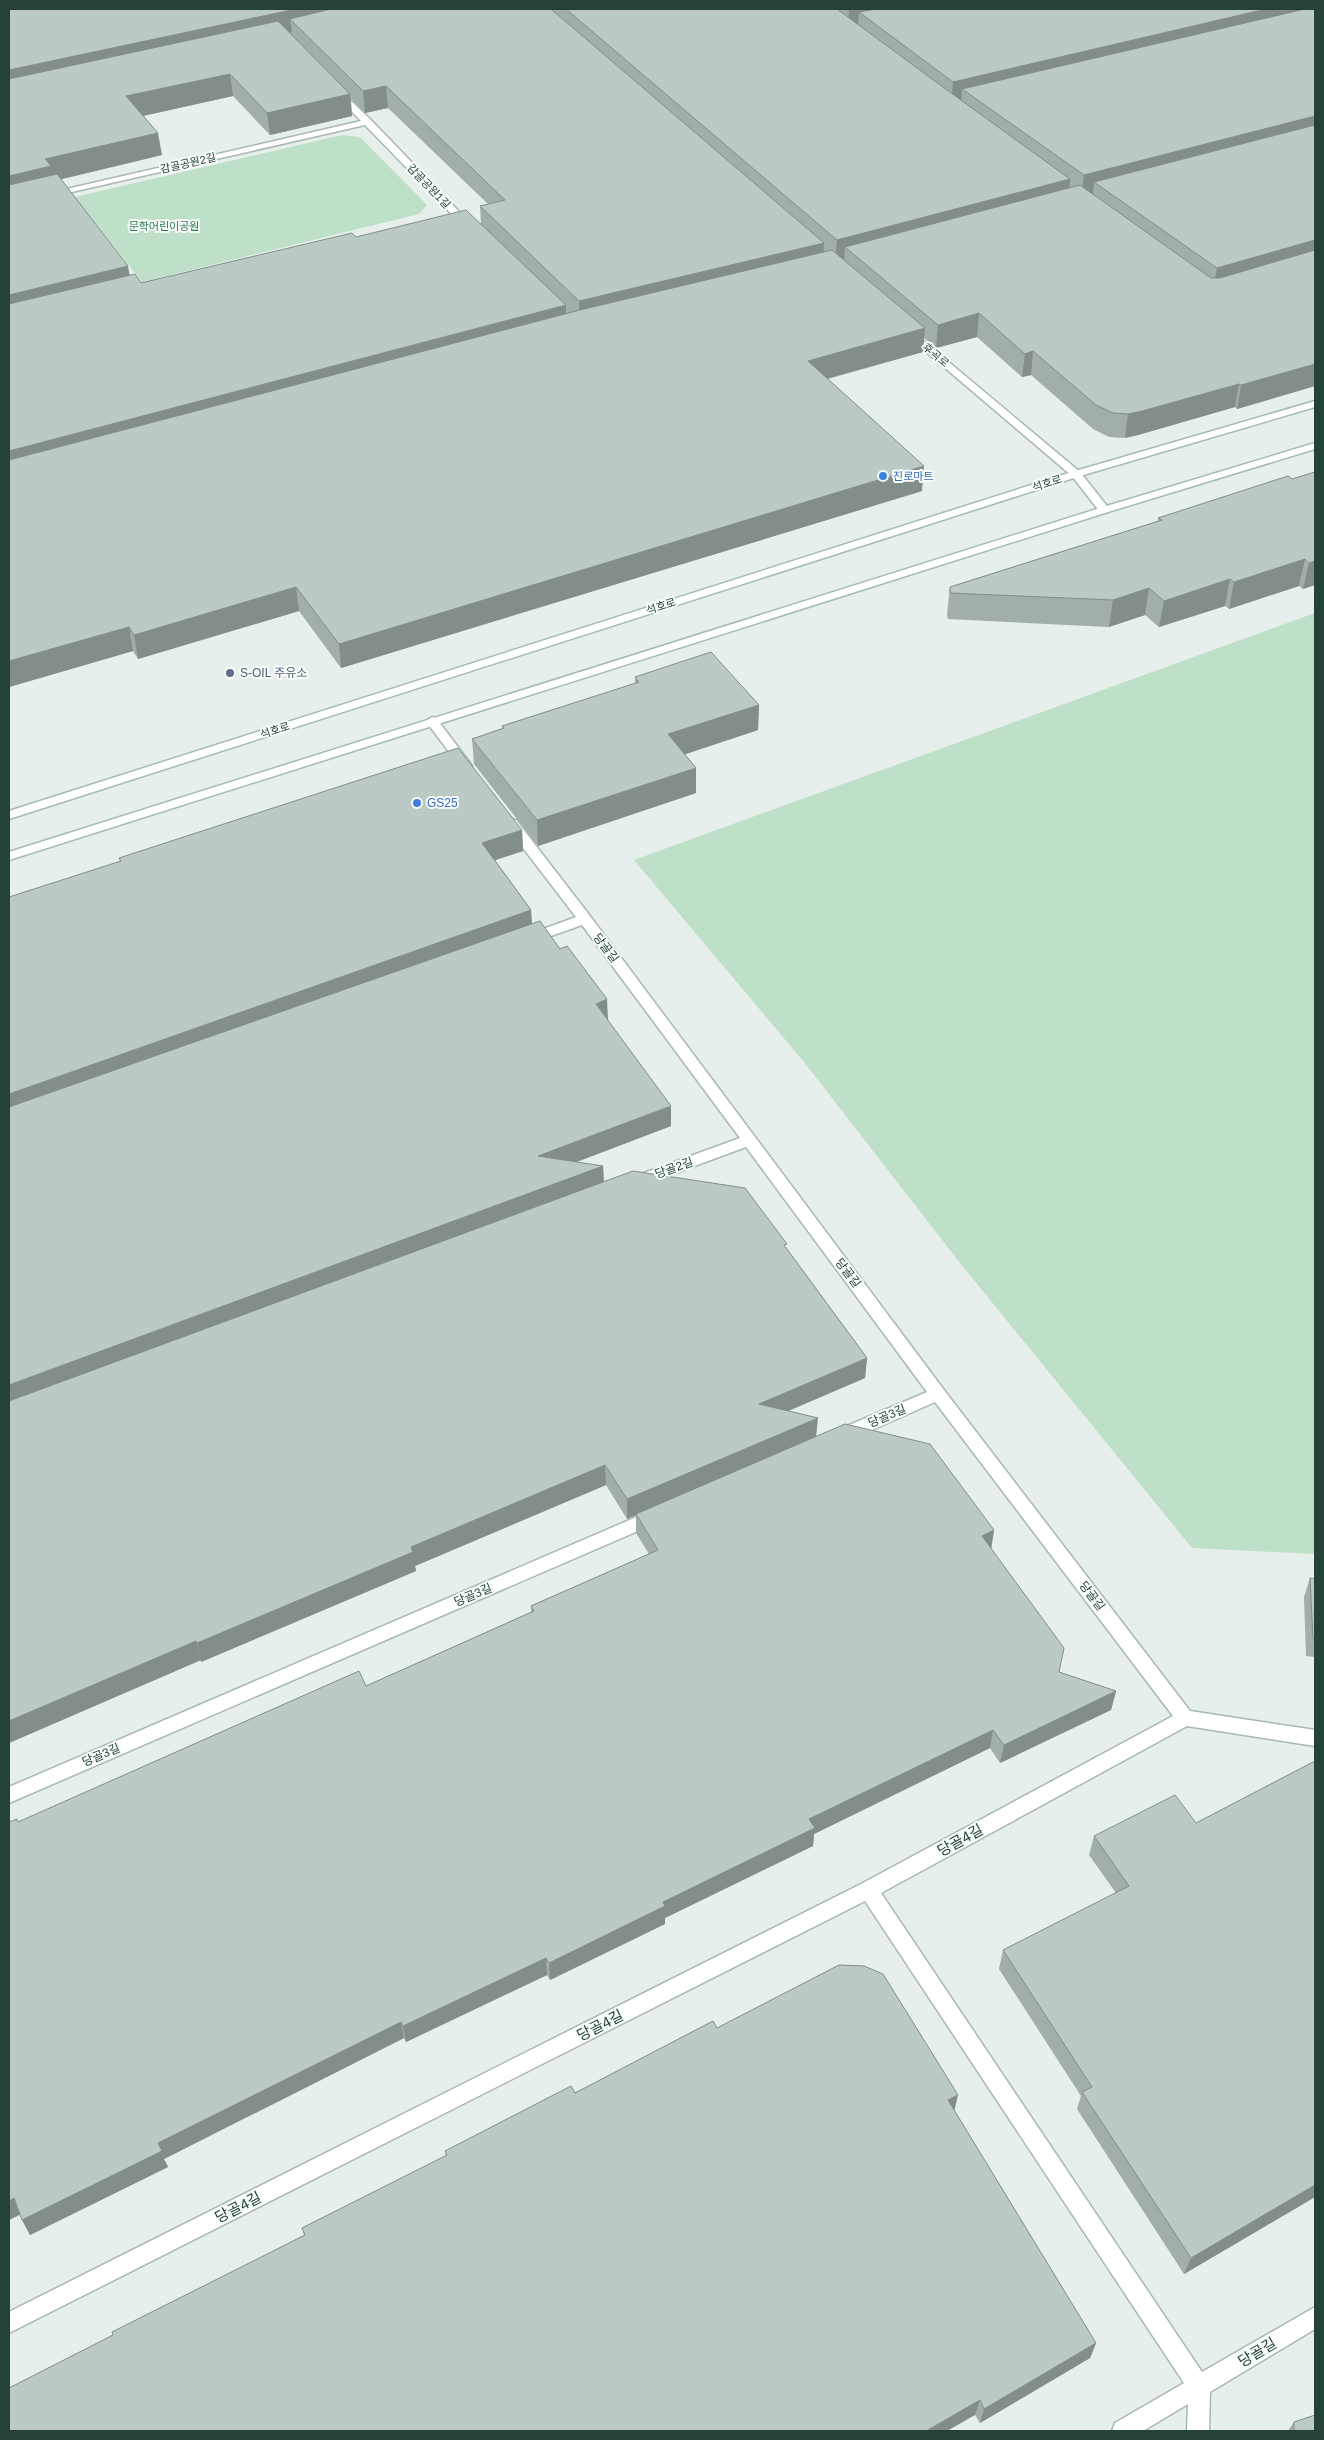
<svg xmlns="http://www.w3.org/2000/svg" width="1324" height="2440" font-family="Helvetica,'Noto Sans KR',sans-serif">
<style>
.green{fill:#bfe0c8}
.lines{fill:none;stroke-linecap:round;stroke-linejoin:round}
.minor-casing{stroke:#a8b8b2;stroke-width:3}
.tertiary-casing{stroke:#a8b8b2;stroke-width:3}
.secondary-casing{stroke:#a4bbb3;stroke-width:3}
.minor{fill:#fff;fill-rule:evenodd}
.tertiary{fill:#fff;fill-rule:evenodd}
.secondary{fill:#fff;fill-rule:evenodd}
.wall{fill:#a1aea9;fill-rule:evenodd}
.shaded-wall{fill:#838d89}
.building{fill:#bbcac4;stroke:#838d89}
.shop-dot{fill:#3f7fe0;stroke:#f7fbf9;stroke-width:2}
.service-dot{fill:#5c6f8a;stroke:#f7fbf9;stroke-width:2}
.labels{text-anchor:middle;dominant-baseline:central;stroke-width:4;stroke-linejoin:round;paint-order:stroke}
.far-street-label{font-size:11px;fill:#24423a;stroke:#f7fbf9}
.far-park-label{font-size:11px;fill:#2d7a4b;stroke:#f7fbf9}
.far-shop-label{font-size:11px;fill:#366cbe;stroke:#f7fbf9;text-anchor:start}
.service-label{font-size:12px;fill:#4e5e75;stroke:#f7fbf9;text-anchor:start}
.shop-label{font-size:12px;fill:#366cbe;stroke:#f7fbf9;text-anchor:start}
.street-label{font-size:12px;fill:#24423a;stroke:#f7fbf9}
.near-street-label{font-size:15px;fill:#24423a;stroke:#f7fbf9}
</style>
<rect width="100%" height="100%" fill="#e6efeb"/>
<g class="green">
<polygon points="342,135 360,137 427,205 419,214 142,282 75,197"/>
<polygon points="1315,613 1315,1554 1192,1548 960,1263 804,1062 634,860"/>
</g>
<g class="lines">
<defs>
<g id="minor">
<polygon points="337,88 371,120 472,225 472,229 466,229 365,125 50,197 45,194 361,121 334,93 333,91"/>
<polygon points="432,717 436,718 470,763 472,766 470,769 462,769 428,724 426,721"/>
<polygon points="511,819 516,820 590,916 944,1390 1190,1711 1315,1730 1315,1746 1187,1726 881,1893 1202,2372 1315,2307 1315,2329 1210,2392 1209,2431 1187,2431 1188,2404 1143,2431 1112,2431 1115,2423 1184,2383 865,1901 9,2333 9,2312 861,1884 1173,1716 935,1402 847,1441 841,1442 835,1441 833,1436 835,1431 927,1392 746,1147 643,1185 633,1185 631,1181 633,1177 740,1138 582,925 534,942 524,942 522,939 524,936 576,917 506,826 505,823 506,820"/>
<polygon points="655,1509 661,1511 663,1516 661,1521 9,1803 9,1787"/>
</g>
<polygon id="tertiary" points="908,328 1080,472 1110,510 1108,512 1100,512 1072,476 904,333 903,331"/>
<g id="secondary">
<polygon points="1315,401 1315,407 1080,476 9,819 9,811 1072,472"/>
<polygon points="1315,443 1315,449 1108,512 9,860 9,852 1100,508"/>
</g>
</defs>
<use href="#minor" class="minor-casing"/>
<use href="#tertiary" class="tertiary-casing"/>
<use href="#secondary" class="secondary-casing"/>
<use href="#minor" class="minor"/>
<use href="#tertiary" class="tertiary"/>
<use href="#secondary" class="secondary"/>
</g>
<g class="wall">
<path d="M9,9H1315V386L1237,409L1235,407L1138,435L1125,438L1109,437L1093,429L1031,375L1022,377L977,337L936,348L924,338L923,352L828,379L922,491L341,668L299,611L138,659L133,651L9,687ZM233,96L270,135L352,116L351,99L365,113L388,108L488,204L480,206L481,224L356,237L141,283L130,275L61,179L162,155L143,116Z"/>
<polygon points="1315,472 1315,585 1303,589 1299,586 1229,609 1225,606 1159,627 1145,615 1109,627 948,619 947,614 950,587 1158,521 1158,518"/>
<polygon points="635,677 759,705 758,730 685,754 696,768 696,793 538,846 474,764 472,739 502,729 502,726 635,684"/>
<polygon points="522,830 523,851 495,860 531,910 532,924 608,1020 671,1126 577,1162 603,1166 604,1182 787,1249 867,1358 865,1378 788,1411 816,1436 994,1530 991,1549 1059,1672 1116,1691 1111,1710 1000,1763 990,1748 814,1834 813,1846 665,1918 665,1924 550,1980 547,1975 406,2042 404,2038 164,2159 168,2167 30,2235 20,2215 9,2220 9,1822 18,1822 366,1686 531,1612 531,1606 649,1554 636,1533 636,1515 627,1519 606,1485 415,1566 416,1571 201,1662 201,1660 9,1743 120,862 119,858"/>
<polygon points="1310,1578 1315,1579 1315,1657 1306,1656 1304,1597"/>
<polygon points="1315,1761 1315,2197 1184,2274 1077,2109 1081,2096 999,1969 1003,1950 1116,1893 1089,1855 1094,1836 1196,1823"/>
<polygon points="717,2028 955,2112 1096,2343 1090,2358 980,2423 975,2415 113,2335 304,2235 302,2228 446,2156 445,2151"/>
<polygon points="1294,2422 1315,2431 1288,2431"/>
</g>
<g class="shaded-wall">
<polygon points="296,9 397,9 290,19 292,32 9,93 9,70"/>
<polygon points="849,9 931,9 859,12 858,25 848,27"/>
<polygon points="1266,9 1315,9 962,89 961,102 951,104 953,82"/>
<polygon points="230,74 233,96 129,119 126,96"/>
<polygon points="386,86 388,108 365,113 363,91"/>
<polygon points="350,94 352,116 270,135 267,113"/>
<polygon points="1315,116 1315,137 1094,182 1093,195 1081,198 1084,175"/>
<polygon points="158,133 162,155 54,181 9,199 9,176 45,159"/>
<polygon points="1070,179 1068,201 845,247 844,261 835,263 837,240"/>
<polygon points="1315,240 1315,258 1213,291 1217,268"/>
<polygon points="824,243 823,266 580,324 579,301"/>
<polygon points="128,266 132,289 9,319 9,295"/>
<polygon points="566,305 566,328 9,476 9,451"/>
<polygon points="979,313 977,337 936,348 938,325"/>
<polygon points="925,328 923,352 807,384 808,361"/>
<polygon points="1033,351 1031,375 1022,377 1025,354"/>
<polygon points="1315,364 1315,386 1237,409 1241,385"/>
<polygon points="1239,384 1235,407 1138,435 1125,438 1128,414"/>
<polygon points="924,466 922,491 341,668 339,644"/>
<polygon points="1305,559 1299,586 1229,609 1234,582"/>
<polygon points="1315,561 1315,585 1303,589 1309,563"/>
<polygon points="1230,579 1225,606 1159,627 1164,601"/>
<polygon points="296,587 299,611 138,659 134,635"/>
<polygon points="1149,588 1145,615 1109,627 1113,600"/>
<polygon points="129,627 133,651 9,687 9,661"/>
<polygon points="759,705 758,730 668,760 668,734"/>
<polygon points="696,768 696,793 538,846 537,820"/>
<polygon points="522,830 523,851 484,864 482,843"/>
<polygon points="531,910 532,930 9,1116 9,1094"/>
<polygon points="607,999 608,1020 596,1004"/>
<polygon points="671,1106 671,1126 539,1176 538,1156"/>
<polygon points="603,1166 604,1187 9,1407 9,1385"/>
<polygon points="867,1358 865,1378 758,1424 759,1404"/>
<polygon points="818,1418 816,1438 627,1519 627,1499"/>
<polygon points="605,1465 606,1485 415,1566 416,1571 201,1662 197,1643 411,1547"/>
<polygon points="994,1530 991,1550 982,1536"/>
<polygon points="196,1641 201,1660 9,1743 9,1721"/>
<polygon points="1116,1691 1111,1710 1000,1763 1004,1745"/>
<polygon points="993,1730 990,1748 814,1834 813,1846 665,1918 665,1924 550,1980 549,1963 663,1902 809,1819"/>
<polygon points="546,1958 547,1975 406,2042 403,2026"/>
<polygon points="401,2022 404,2038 164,2159 168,2167 30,2235 22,2220 158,2143"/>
<polygon points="958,2095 954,2112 948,2100"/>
<polygon points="1315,2185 1315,2197 1184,2274 1191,2258"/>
<polygon points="14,2198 22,2213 9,2220 9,2201"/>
<polygon points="1096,2343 1090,2358 980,2423 984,2409"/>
<polygon points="980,2400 975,2415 947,2431 926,2431"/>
</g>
<g class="building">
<polygon points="9,9 296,9 9,70"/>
<polygon points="331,9 551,9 824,243 579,301 480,206 505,200 480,176 386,86 363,91 290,19"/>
<polygon points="566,9 837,9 947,90 1070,179 837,240"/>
<polygon points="876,9 1266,9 953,82 859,12"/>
<polygon points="1305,9 1315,9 1315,116 1084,175 962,89"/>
<polygon points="278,21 350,94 267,113 230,74 126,96 158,133 45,159 51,166 9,176 9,79"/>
<polygon points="1315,125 1315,240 1217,268 1094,182"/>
<polygon points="57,174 128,266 9,295 9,185"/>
<polygon points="1080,185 1211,278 1220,278 1315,250 1315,364 1241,385 1239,384 1142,411 1128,414 1113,413 1096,405 1033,351 1025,354 979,313 938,325 845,247"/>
<polygon points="466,210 566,305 9,451 9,304 135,274 141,283 352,233 356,237"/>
<polygon points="832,250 925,328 808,361 924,466 339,644 296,587 134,635 129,627 9,661 9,460 580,310"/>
<polygon points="1315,472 1315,561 1309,563 1305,559 1234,582 1230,579 1164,601 1149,588 1113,600 950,593 950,587 1162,520 1158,518 1288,476 1292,479"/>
<polygon points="711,652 759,705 668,734 696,768 537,820 472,739 504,728 502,726 639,682 635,677"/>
<polygon points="458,748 522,830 482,843 531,910 9,1094 9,897 121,861 119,858"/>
<polygon points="540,921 560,949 567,946 607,999 596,1004 671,1106 538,1156 603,1166 9,1385 9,1107"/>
<polygon points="633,1171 745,1188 787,1244 784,1245 867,1358 759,1404 818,1418 627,1499 605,1465 411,1547 413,1552 197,1643 196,1641 9,1721 9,1401"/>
<polygon points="845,1424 930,1444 994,1530 982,1536 1064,1648 1059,1672 1116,1691 1004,1745 993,1730 809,1819 815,1828 663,1902 665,1906 549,1963 546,1958 403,2026 401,2022 158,2143 162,2151 22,2220 14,2198 9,2201 9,1822 17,1819 18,1822 359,1671 366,1686 534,1611 531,1606 658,1550 636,1514"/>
<polygon points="1310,1578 1315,1579 1315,1638 1313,1638"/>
<polygon points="1315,1761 1315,2185 1191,2258 1082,2092 1092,2087 1003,1950 1129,1886 1094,1836 1175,1795 1196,1823"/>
<polygon points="839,1965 864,1966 883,1974 958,2095 948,2100 1096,2343 984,2409 980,2400 926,2431 9,2431 9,2388 113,2335 112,2332 305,2235 302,2228 447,2155 445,2151 571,2086 575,2093 713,2021 717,2028"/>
<polygon points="1315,2415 1315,2431 1294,2431 1294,2422"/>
</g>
<g class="shop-dot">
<circle cx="883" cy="476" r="5"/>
<circle cx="417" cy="803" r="5"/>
</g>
<circle class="service-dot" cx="230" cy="673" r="5"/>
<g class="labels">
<g class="far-street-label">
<text transform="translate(188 163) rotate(-13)">감골공원2길</text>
<text transform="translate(429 186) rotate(46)">감골공원1길</text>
<text transform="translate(936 355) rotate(40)">후곡로</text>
<text transform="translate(1047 483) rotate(-18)">석호로</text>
<text transform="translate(661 606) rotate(-18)">석호로</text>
<text transform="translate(275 730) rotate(-18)">석호로</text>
</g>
<g class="far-park-label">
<text x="164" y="226">문학어린이공원</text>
</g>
<g class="far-shop-label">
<text x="893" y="476">진로마트</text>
</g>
<g class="service-label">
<text x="240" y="673">S-OIL 주유소</text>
</g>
<g class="shop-label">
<text x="427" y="803">GS25</text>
</g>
<g class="street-label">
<text transform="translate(606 948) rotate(53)">당골길</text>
<text transform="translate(674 1168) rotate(-20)">당골2길</text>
<text transform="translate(848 1273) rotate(53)">당골길</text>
<text transform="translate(887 1416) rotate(-23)">당골3길</text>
<text transform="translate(473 1595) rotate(-23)">당골3길</text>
<text transform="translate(1092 1596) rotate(53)">당골길</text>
<text transform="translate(101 1755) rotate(-23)">당골3길</text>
</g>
<g class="near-street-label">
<text transform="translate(960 1840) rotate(-29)">당골4길</text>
<text transform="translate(600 2025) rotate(-27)">당골4길</text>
<text transform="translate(238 2207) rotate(-27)">당골4길</text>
<text transform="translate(1257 2352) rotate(-31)">당골길</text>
</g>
</g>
<rect width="1324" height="2440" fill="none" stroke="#24423a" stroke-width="20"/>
</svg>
